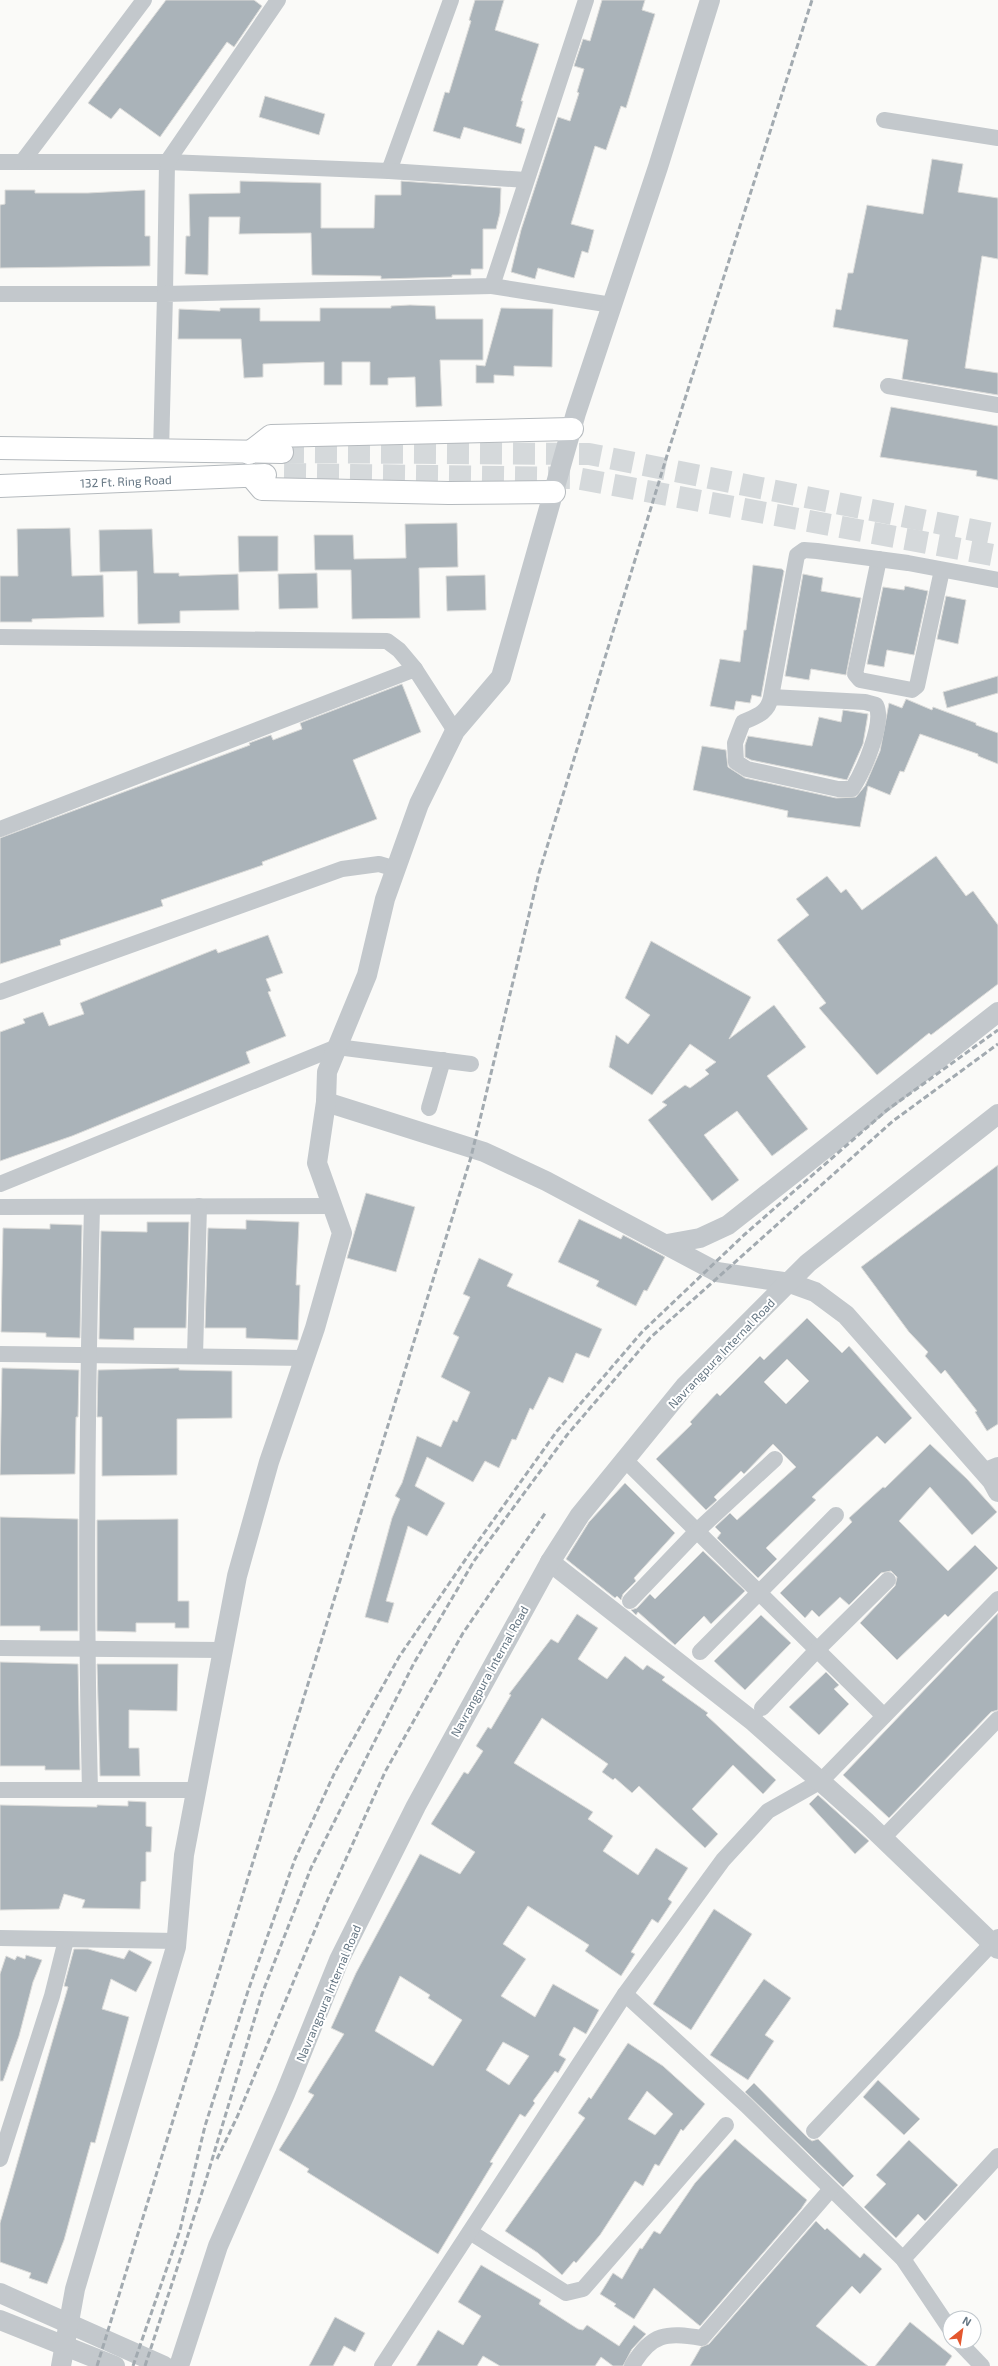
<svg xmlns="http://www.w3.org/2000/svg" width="998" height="2366" font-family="'Exo 2',sans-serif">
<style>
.building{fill:#aab3b9;stroke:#dcdcda;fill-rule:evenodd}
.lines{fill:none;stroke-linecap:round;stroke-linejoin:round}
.primary-tunnel{stroke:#d5d9db;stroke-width:22;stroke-dasharray:22 11;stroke-linecap:butt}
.primary-casing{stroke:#b5babe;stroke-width:24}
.minor{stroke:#c3c8cc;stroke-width:16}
.tertiary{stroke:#c3c8cc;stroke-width:20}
.primary{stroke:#fff;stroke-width:22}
.rail{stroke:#a2aab0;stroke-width:3;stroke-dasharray:6 3;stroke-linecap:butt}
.labels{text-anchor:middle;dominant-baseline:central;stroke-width:4;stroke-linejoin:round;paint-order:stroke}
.street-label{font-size:12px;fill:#657683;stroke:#fff}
</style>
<rect width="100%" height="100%" fill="#fafaf8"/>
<g class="building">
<polygon points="166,0 254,0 262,6 234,47 227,42 160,137 120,108 111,119 88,103"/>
<polygon points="475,0 504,0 495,30 539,44 521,101 523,101 516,126 525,129 521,144 464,127 460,139 433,131 445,92 449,93 471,21 469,20"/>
<polygon points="602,0 645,0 642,10 655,14 626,108 621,106 606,150 595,146 571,224 594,230 588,253 582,251 574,278 538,268 535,279 511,272 521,230 558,117 570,121 579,93 577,92 584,69 574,66 583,39 590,41"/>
<polygon points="265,96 325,114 319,135 259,117"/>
<polygon points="932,159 963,164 958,192 998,198 998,259 982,256 965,368 998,373 998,395 902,379 908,340 833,327 836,309 841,310 848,273 853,273 867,205 923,214"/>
<polygon points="240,181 321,183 321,228 374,228 375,195 401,195 401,181 501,188 500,213 496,229 483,229 483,269 471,269 471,275 452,275 452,277 381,279 381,276 312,275 311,233 239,234 240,217 209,217 208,275 185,274 186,236 190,236 189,194 240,193"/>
<polygon points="5,190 35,190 35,193 88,193 145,190 145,236 150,236 150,266 0,268 0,205 5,204"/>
<polygon points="410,305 435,306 436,319 483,319 483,360 440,360 442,406 416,407 415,377 388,378 388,385 370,385 370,362 342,362 342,385 324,385 324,362 263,364 263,377 244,378 241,339 178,339 179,309 220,311 220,308 260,308 260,321 320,321 320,308 391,308 391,306"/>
<polygon points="501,308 553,309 552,367 514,366 514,376 494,375 494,383 476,383 476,365 485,366"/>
<polygon points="891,407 998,426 998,480 976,476 977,471 880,457"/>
<polygon points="457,523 458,567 419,568 420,618 352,619 351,570 315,570 314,535 353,535 354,559 406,558 405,524"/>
<polygon points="70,528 72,576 103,575 104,617 32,619 32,622 0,622 0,576 18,576 17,529"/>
<polygon points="152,529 154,573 179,573 179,576 238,574 239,610 180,611 180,623 138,624 137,571 100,572 99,530"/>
<polygon points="238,536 278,536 278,571 239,572"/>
<polygon points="753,565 782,569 784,571 761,697 752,695 750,703 736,701 734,710 710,706 720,659 740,662 744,630 746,630"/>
<polygon points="317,573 318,608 279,609 278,574"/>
<polygon points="803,574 823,578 821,591 861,598 846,675 811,669 809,680 785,676"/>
<polygon points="485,575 486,610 447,611 446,576"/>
<polygon points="905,586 928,591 914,655 887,650 884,667 867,664 883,587 904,590"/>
<polygon points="946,596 966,600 958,644 937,639"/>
<polygon points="998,676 998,693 947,708 943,692"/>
<polygon points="402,684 421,732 353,760 377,819 262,862 263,865 161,900 163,906 60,940 61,945 0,964 0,838 250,745 249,743 271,735 273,740 302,729 300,723"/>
<polygon points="906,699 932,710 933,707 976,723 976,725 998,733 998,764 978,756 978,754 920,734 904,772 900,771 890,795 868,786 860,827 787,817 788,811 693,790 702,746 726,750 728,767 745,778 836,798 856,797 865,786 880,751 889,703 902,708"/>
<polygon points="843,710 868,714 863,744 847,780 751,760 745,757 745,745 748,736 812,746 819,717 841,722"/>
<polygon points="936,856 966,896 973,891 998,925 998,984 931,1035 929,1033 877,1075 819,1008 826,1003 777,940 809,915 796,899 827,876 841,893 846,889 862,910"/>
<polygon points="268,935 283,973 266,979 271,991 268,992 286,1036 246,1052 250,1063 72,1136 0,1161 0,1032 25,1023 23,1019 43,1012 49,1026 84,1014 80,1003 216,949 218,953"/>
<polygon points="651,941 751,997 729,1039 774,1005 806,1047 767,1076 808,1129 772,1156 737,1111 704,1135 739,1180 712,1201 648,1120 667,1105 662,1102 685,1085 690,1088 709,1074 705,1070 716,1062 690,1044 652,1095 609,1067 616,1035 628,1044 650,1015 625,998"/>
<polygon points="998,1165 998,1424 987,1431 975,1412 977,1411 945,1370 941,1374 925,1356 928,1352 909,1332 861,1267"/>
<polygon points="366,1193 415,1207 396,1272 347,1258"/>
<polygon points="579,1219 621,1239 623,1235 665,1257 647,1291 644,1290 636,1306 596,1286 599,1281 558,1262"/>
<polygon points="246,1220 299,1222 296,1285 300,1285 298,1340 246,1338 246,1328 205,1328 208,1228 246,1229"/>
<polygon points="147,1222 189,1222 186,1328 134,1328 134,1340 99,1339 101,1231 147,1232"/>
<polygon points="50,1224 82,1225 80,1338 46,1337 46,1333 1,1332 3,1228 50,1229"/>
<polygon points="479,1258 513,1274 507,1286 602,1329 589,1358 576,1353 563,1383 549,1377 533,1410 530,1408 516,1440 512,1439 499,1468 485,1461 473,1482 427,1457 415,1486 445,1503 427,1536 408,1526 386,1601 394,1603 388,1623 365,1617 392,1518 400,1499 395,1496 402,1483 417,1436 441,1447 453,1420 457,1422 470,1392 441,1377 459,1337 453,1334 470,1297 463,1294"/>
<path d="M807,1318L842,1353L849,1346L912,1418L885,1444L877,1436L812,1497L816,1500L766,1548L777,1559L758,1578L717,1538L721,1533L715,1527L730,1513L737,1520L796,1467L773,1444L744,1474L741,1471L714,1497L717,1500L706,1510L656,1459L692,1424L690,1422L717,1393L720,1396L760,1356L764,1360ZM787,1359L809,1381L786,1404L764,1382Z"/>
<polygon points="2,1368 79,1370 78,1417 76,1417 75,1474 0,1475"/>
<polygon points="179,1368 179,1370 232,1371 232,1418 177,1419 177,1475 102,1476 102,1417 97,1417 98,1370"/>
<polygon points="930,1444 967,1479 997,1512 972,1535 930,1487 899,1521 948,1571 975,1545 998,1568 948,1617 945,1614 897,1660 860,1623 895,1586 897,1577 891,1571 881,1573 849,1605 840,1597 819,1617 812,1610 805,1618 780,1593 852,1522 849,1518 883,1487 885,1488"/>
<polygon points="625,1483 675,1533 634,1578 636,1581 623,1594 621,1600 617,1596 615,1598 566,1559 589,1522"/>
<polygon points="0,1517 78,1519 78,1631 40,1631 40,1626 0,1626"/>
<polygon points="178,1519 178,1601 189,1601 189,1628 175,1628 175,1623 136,1623 136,1632 97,1631 97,1520"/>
<polygon points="703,1551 745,1591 711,1624 704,1616 675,1645 638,1612 636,1615 631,1610 637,1608 650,1594 655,1599"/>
<polygon points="998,1613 998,1710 991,1712 889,1818 843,1775"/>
<path d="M577,1614L598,1628L578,1659L607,1679L625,1656L643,1670L647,1665L665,1677L662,1680L708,1713L706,1715L776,1780L763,1794L733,1765L692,1809L718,1834L705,1848L639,1786L632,1793L615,1778L613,1780L602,1772L608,1764L542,1718L514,1763L593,1812L588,1819L613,1836L603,1851L638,1875L656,1848L688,1868L668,1899L672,1902L658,1923L652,1919L631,1952L635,1954L621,1976L585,1951L589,1945L528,1906L503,1944L526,1959L501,1996L535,2017L553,1984L599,2010L586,2034L574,2027L559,2055L566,2059L558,2073L555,2071L533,2101L535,2103L525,2117L520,2114L490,2162L493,2163L438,2254L307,2172L309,2169L279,2150L314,2095L308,2092L344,2034L331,2028L356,1973L420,1854L460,1874L475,1852L431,1824L464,1772L468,1774L483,1751L476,1746L488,1727L491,1729L511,1695L509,1694L551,1639L558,1643ZM400,1976L430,1995L428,1998L462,2020L433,2066L375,2031ZM503,2042L529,2056L509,2085L486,2070Z"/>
<polygon points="761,1615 791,1643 745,1690 714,1661"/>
<polygon points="0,1662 78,1664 80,1770 45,1770 45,1766 0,1766"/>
<polygon points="97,1664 178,1664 177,1711 129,1710 129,1748 139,1748 140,1776 100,1776"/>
<polygon points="826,1672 839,1685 834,1689 849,1704 819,1735 789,1707"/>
<polygon points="818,1795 869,1841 855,1854 809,1804"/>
<polygon points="128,1801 146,1802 146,1826 152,1827 151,1852 146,1852 146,1881 141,1882 140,1909 82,1908 85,1900 64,1894 59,1909 0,1910 0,1805 97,1807 97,1805 128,1806"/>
<polygon points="714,1909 752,1934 691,2030 653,2004"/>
<polygon points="74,1949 88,1949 124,1959 129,1950 152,1962 136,1992 111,1979 102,2009 129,2017 95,2143 91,2142 64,2240 47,2284 29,2278 31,2273 0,2262 0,2223 68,1987 64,1986"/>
<polygon points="26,1955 42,1960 33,1982 19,2036 3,2081 0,2081 0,1974 6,1956 15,1960 17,1956 25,1959"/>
<polygon points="764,1979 791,1998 765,2035 774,2041 748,2080 710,2055"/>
<path d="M628,2043L663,2066L705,2104L683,2131L681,2129L659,2166L655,2164L643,2186L635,2181L600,2235L576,2263L574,2261L562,2275L538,2253L505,2231L585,2118L578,2113L589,2097L591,2099ZM647,2091L673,2114L655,2135L628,2119Z"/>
<polygon points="878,2080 920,2119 904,2135 863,2097"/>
<polygon points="754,2083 808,2138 812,2141 818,2139 854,2176 843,2187 745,2092"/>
<polygon points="735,2139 807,2200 801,2209 700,2326 654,2288 634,2319 614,2306 616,2304 600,2294 613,2273 622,2279 640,2248 642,2249 654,2231 660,2234 695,2183"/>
<polygon points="909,2140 958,2185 925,2221 918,2214 896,2238 864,2207 886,2184 876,2175"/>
<polygon points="816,2221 825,2230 827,2228 860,2258 864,2253 882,2269 860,2294 852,2286 816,2326 868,2366 690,2366 701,2347 709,2344"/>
<polygon points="481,2265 541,2300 539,2304 578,2329 583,2330 587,2325 619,2346 634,2325 646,2334 632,2349 623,2366 613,2366 601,2357 595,2366 500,2366 483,2356 477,2366 416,2366 438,2330 463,2345 481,2316 458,2302"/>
<polygon points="335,2317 365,2333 355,2352 344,2346 333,2366 309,2366"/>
<polygon points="910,2322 952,2356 945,2366 875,2366"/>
</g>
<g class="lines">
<g class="primary-tunnel">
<polyline points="282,452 589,454 998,535"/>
<polyline points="284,474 576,478 998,556"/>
</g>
<defs>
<g id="primary">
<polyline points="0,448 282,452"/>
<polyline points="249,453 271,436 572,429"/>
<polyline points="251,476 262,489 449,493 554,492"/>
<path id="s1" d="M0,486L265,475"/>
</g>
</defs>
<use href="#primary" class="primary-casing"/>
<g class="minor">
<polyline points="884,120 998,138"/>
<polyline points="0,162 167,162 165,294 0,294"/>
<polyline points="22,162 144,0"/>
<polyline points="167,162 389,171 451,0"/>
<polyline points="167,162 278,0"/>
<polyline points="389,171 526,180"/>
<polyline points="492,286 612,305"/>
<polyline points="888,386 998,405"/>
<polyline points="161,452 165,294 492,286 586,0"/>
<polyline points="879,559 855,674 860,680 912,690 917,686 942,570"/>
<polyline points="0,637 387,641 399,650 415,669"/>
<path d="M771,697L865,702L876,705C885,723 863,772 852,789H838L747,769L736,762L735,743L743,722C757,716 768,713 771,697L797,555L804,550L817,551L908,563L998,580"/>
<polyline points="0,829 415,669 455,731"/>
<polyline points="0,992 342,869 379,864 396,869"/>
<polyline points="429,1108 443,1060"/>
<polyline points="0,1184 337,1047 471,1064"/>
<polyline points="0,1207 333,1206"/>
<polyline points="0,1354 305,1358"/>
<polyline points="195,1356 199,1206"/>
<polyline points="624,1459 884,1716"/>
<polyline points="983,1471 998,1465"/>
<polyline points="630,1601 697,1531 775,1459"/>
<polyline points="0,1648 222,1650"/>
<polyline points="700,1652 836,1515"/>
<polyline points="762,1708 817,1650 888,1580"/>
<polyline points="0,1790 196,1790"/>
<path d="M90,1790C85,1595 87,1401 92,1207"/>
<polyline points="883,1838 998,1719"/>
<polyline points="0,1938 177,1941"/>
<polyline points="625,1994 746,2105 903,2259 950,2329"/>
<polyline points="814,2131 998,1937"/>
<polyline points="0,2159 52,1996 66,1940"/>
<polyline points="470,2232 566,2293 583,2289 726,2125"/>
<polyline points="903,2259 998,2156"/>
<polyline points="959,2342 982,2366"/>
<polyline points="382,2366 625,1994 723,1860 768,1811 821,1781 998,1599"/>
<path d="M632,2366C651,2333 667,2332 702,2338L831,2189"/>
</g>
<g class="tertiary">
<polyline points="326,1102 484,1152 546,1181 717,1272 790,1283 815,1292 846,1315 992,1481 998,1492"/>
<polyline points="667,1244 700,1238 728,1225 998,1012"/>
<polyline points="550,1562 754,1722 865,1821 998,1949"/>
<polyline points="0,2293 164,2366"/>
<polyline points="0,2320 115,2366"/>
<polyline points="61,2366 75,2289 176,1947 184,1855 237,1576 269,1462 315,1328 342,1233 317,1163 326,1102 327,1072 367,975 385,899 419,804 455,731 501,677 576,413 658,167 710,0"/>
<polyline points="179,2366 218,2246 285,2094 339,1960 416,1806 550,1562 580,1515 685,1386 808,1263 998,1114"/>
</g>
<use href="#primary" class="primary"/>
<g class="rail">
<polyline points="217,2159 238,2115 327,1901 385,1772 463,1633 546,1512"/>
<polyline points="97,2366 471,1157 539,873 669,449 812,0"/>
<polyline points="133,2366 180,2230 205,2126 248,1991 295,1859 335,1772 399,1657 472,1550 557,1431 642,1332 744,1235 887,1110 998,1030"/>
<polyline points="145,2366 205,2183 262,1994 311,1868 414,1663 474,1561 567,1435 650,1338 893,1121 998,1044"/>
</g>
</g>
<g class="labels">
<g class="street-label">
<text stroke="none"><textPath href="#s1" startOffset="126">132 Ft. Ring Road</textPath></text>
<text transform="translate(721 1353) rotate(-46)">Navrangpura Internal Road</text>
<text transform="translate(489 1671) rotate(-61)">Navrangpura Internal Road</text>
<text transform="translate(328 1993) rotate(-67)">Navrangpura Internal Road</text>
</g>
</g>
<g transform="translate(962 2330) rotate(30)"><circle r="19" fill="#ffffff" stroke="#c1c8cd"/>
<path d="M0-3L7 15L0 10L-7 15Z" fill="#e4572e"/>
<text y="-6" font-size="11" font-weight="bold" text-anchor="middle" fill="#657683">N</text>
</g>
</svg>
